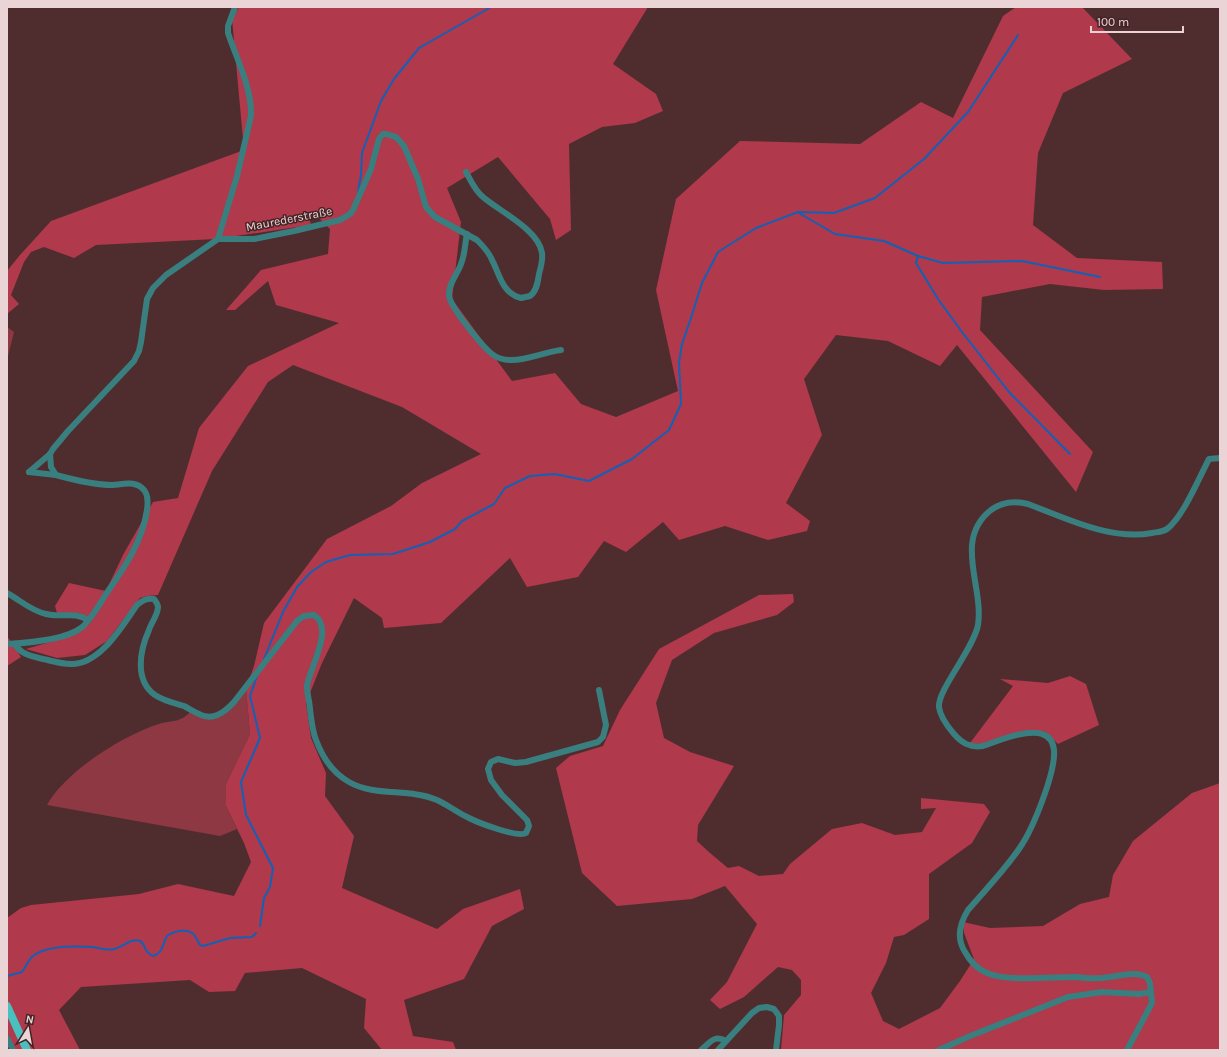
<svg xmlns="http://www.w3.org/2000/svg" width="1227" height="1057" font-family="Karla,sans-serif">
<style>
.green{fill:#8e3843}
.forest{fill:#b0394c}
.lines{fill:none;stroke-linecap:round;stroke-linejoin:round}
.stream{stroke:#1261b7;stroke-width:2}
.minor{stroke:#3a7f7f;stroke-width:6}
.major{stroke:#49c0c0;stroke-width:8}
.labels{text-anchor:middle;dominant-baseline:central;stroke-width:3;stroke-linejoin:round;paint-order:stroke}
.street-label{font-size:12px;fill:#ebd4d5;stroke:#442326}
</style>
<rect width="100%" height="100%" fill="#4f2d2f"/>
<g class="green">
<polygon points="7,327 14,332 7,360"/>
<path d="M246,689L250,734L226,784V806L237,829L220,836L47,805C65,772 123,735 159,724C172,720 180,723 190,712C222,728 226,713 246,689Z"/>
</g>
<g class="forest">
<polygon points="239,7 648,7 613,64 656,94 663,111 635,123 602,127 569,144 571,230 556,240 550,219 498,157 447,188 461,222 452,299 512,381 555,373 581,404 616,417 678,391 656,290 676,199 740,141 860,144 921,102 953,118 1003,16 1016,7 1082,7 1132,59 1063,93 1038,153 1033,225 1077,258 1162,262 1163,289 1104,290 1050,284 982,297 980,330 1093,452 1076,492 957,345 940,366 888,341 836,335 804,379 822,435 786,503 810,521 807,531 768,540 725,526 679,540 663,522 626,552 604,541 578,577 527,587 510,558 441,623 384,628 382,618 354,598 322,663 306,703 311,738 326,773 325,796 354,836 342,888 437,929 463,909 520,889 524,909 492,926 464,979 404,1000 413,1036 453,1042 456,1050 382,1050 364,1028 366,999 302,968 245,973 235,991 209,992 190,980 81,987 59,1010 80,1050 15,1050 7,1032 7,918 21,908 31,905 139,894 178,884 234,896 251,862 244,843 226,806 226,784 250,734 246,689 254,666 264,623 327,539 391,506 422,483 481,454 402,407 293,365 268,382 212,471 158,595 147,596 140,598 107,641 85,655 57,658 26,649 67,637 92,621 79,613 57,613 55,606 69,583 106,591 123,555 153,502 178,498 199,428 248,366 339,323 276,305 268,281 235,310 226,310 261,270 328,254 330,229 318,217 309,217 311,225 216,239 96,245 74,258 44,247 31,252 24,262 11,295 19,304 7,314 7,271 20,255 51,221 244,150 232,19"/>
<polygon points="793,594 794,602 777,615 714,633 672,660 656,703 664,738 690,752 734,766 698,825 697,841 710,853 728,868 739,866 759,876 783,874 790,864 832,829 862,823 895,835 922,832 936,808 921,809 921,798 984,804 990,812 972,843 929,874 929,919 904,935 894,937 886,963 871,993 883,1021 899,1029 940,1008 960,981 974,959 964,933 963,922 990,928 1043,926 1080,904 1109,897 1113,875 1133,841 1192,793 1220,783 1220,1047 1219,1049 781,1050 784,1015 801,995 801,980 792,970 778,967 744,997 720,1009 710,1000 727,982 757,924 725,886 692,899 617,906 582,873 556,768 570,756 603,746 620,710 659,649 759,595"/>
<polygon points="7,636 21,657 7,666"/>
<path d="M1070,676L1086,684L1099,725L1058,744L1046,732C1040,731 1032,729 1026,731C1010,734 986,747 970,743L1013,686L1000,679L1048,683Z"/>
</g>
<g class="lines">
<g class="stream">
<polyline points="358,193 361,175 362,153 381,101 394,79 419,48 491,7"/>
<polyline points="799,213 835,234 884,241 918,256 943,263 1022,261 1100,277"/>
<polyline points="918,256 916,263 938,299 962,332 1009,392 1070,454"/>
<polyline points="264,659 283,612 297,587 311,572 326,562 350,555 393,554 430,542 455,529 462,521 494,504 505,488 530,476 555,474 589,481 632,459 669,430 681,404 679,363 682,344 690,321 702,283 718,252 756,228 798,212 834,213 875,198 924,159 968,112 1018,35"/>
<polyline points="257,676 250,696 260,738 241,782 246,815 273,868 270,887 264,898 260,926"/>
<path d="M7,976L22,972C26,967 28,960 33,956C46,945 77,946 93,947C99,948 108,951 114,949C122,948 132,937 140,941C146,944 143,952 153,956C163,953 162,945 167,936C174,931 189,927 195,936C197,939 198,942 200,945L203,946L230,938L252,937L256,933"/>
</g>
<g class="minor">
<path d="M467,234C465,243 465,253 462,261C459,273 448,283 449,295C449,306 483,347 492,354C497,358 504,360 510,360C526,361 544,352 561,350"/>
<path d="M218,239H254L294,231L340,220L350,214L353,210L371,169L379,139L383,134H386L396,137L404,146L418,179L426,207L435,217L477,240C483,246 489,252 492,260C500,275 502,293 521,298L530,296C537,291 538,281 539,274C541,267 543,260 542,253C539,230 499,211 483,197C475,191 471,181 466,172"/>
<path d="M29,472L50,454L53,449L68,431L134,361L139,351L141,342L147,299L153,288L166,275L218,239L237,176L251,116C252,88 237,60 228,33V26L235,7"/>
<polyline points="29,472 56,475"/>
<path d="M7,593C20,600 31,611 46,614C62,618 74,611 88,620"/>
<path d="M7,644C26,643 65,640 81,628C91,620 99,605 106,594C124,568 142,543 147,510C148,503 149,493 142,488C134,481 123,484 113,485C95,485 74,480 56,475L51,467L50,454"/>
<path d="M15,644C21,655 32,656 43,659C52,661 61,664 71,664C100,665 122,626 137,605C143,600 147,598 154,599C156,602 158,604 158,607C158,615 151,623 149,630C140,650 134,680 155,695C164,701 174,703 184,706C188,708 192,711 197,713C212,722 224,713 234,702L297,621L304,616L314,615C335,628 309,669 307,686C307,691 308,696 309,701C311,714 311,727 316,740C322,756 333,773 349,782C375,797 409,788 437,800C448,805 458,813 469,818C479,823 518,838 526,833L529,826L527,820L502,795L491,780L488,769L491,762L498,759L515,763L526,762L598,742L603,737L606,725L599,690"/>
<polyline points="7,1038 13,1050"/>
<path d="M701,1050C710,1043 714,1034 726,1041"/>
<polyline points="718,1050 752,1013 759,1008 767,1007 774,1009 779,1016 779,1025 776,1050"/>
<polyline points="939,1050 970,1036 1068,997 1102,992 1139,994 1151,992"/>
<path d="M1127,1050L1152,1003L1150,983L1147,977C1134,970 1117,977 1102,978C1093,979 1084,978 1075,977C1051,977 1008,982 987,973C977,969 970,961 965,952C956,938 960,923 968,910C986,889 1006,869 1021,846C1033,828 1056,772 1054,750C1053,742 1049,736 1042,734C1026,729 998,741 983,746C970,748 962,743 954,734C948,727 940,716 939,707C937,691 974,648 978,625C984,586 953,540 991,510C1002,502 1016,501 1028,504C1066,518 1111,541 1152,533C1157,532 1163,532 1167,529C1183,517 1199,478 1209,459L1220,458"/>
</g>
<polyline class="major" points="7,1006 27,1050"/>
</g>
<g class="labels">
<g class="street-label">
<text transform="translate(289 219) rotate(-11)">Maurederstraße</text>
</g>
</g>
<rect width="1227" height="1057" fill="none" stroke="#ebd4d5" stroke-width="16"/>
<g transform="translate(28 1029) rotate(11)" stroke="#442326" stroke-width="3" paint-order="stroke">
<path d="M0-3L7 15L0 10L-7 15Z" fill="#ebd4d5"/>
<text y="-6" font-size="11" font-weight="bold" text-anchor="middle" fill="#ebd4d5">N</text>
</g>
<path d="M1091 26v6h92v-6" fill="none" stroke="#ebd4d5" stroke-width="2"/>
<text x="1097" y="26" font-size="12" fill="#ebd4d5" stroke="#442326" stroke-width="3" paint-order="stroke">100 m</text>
</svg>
